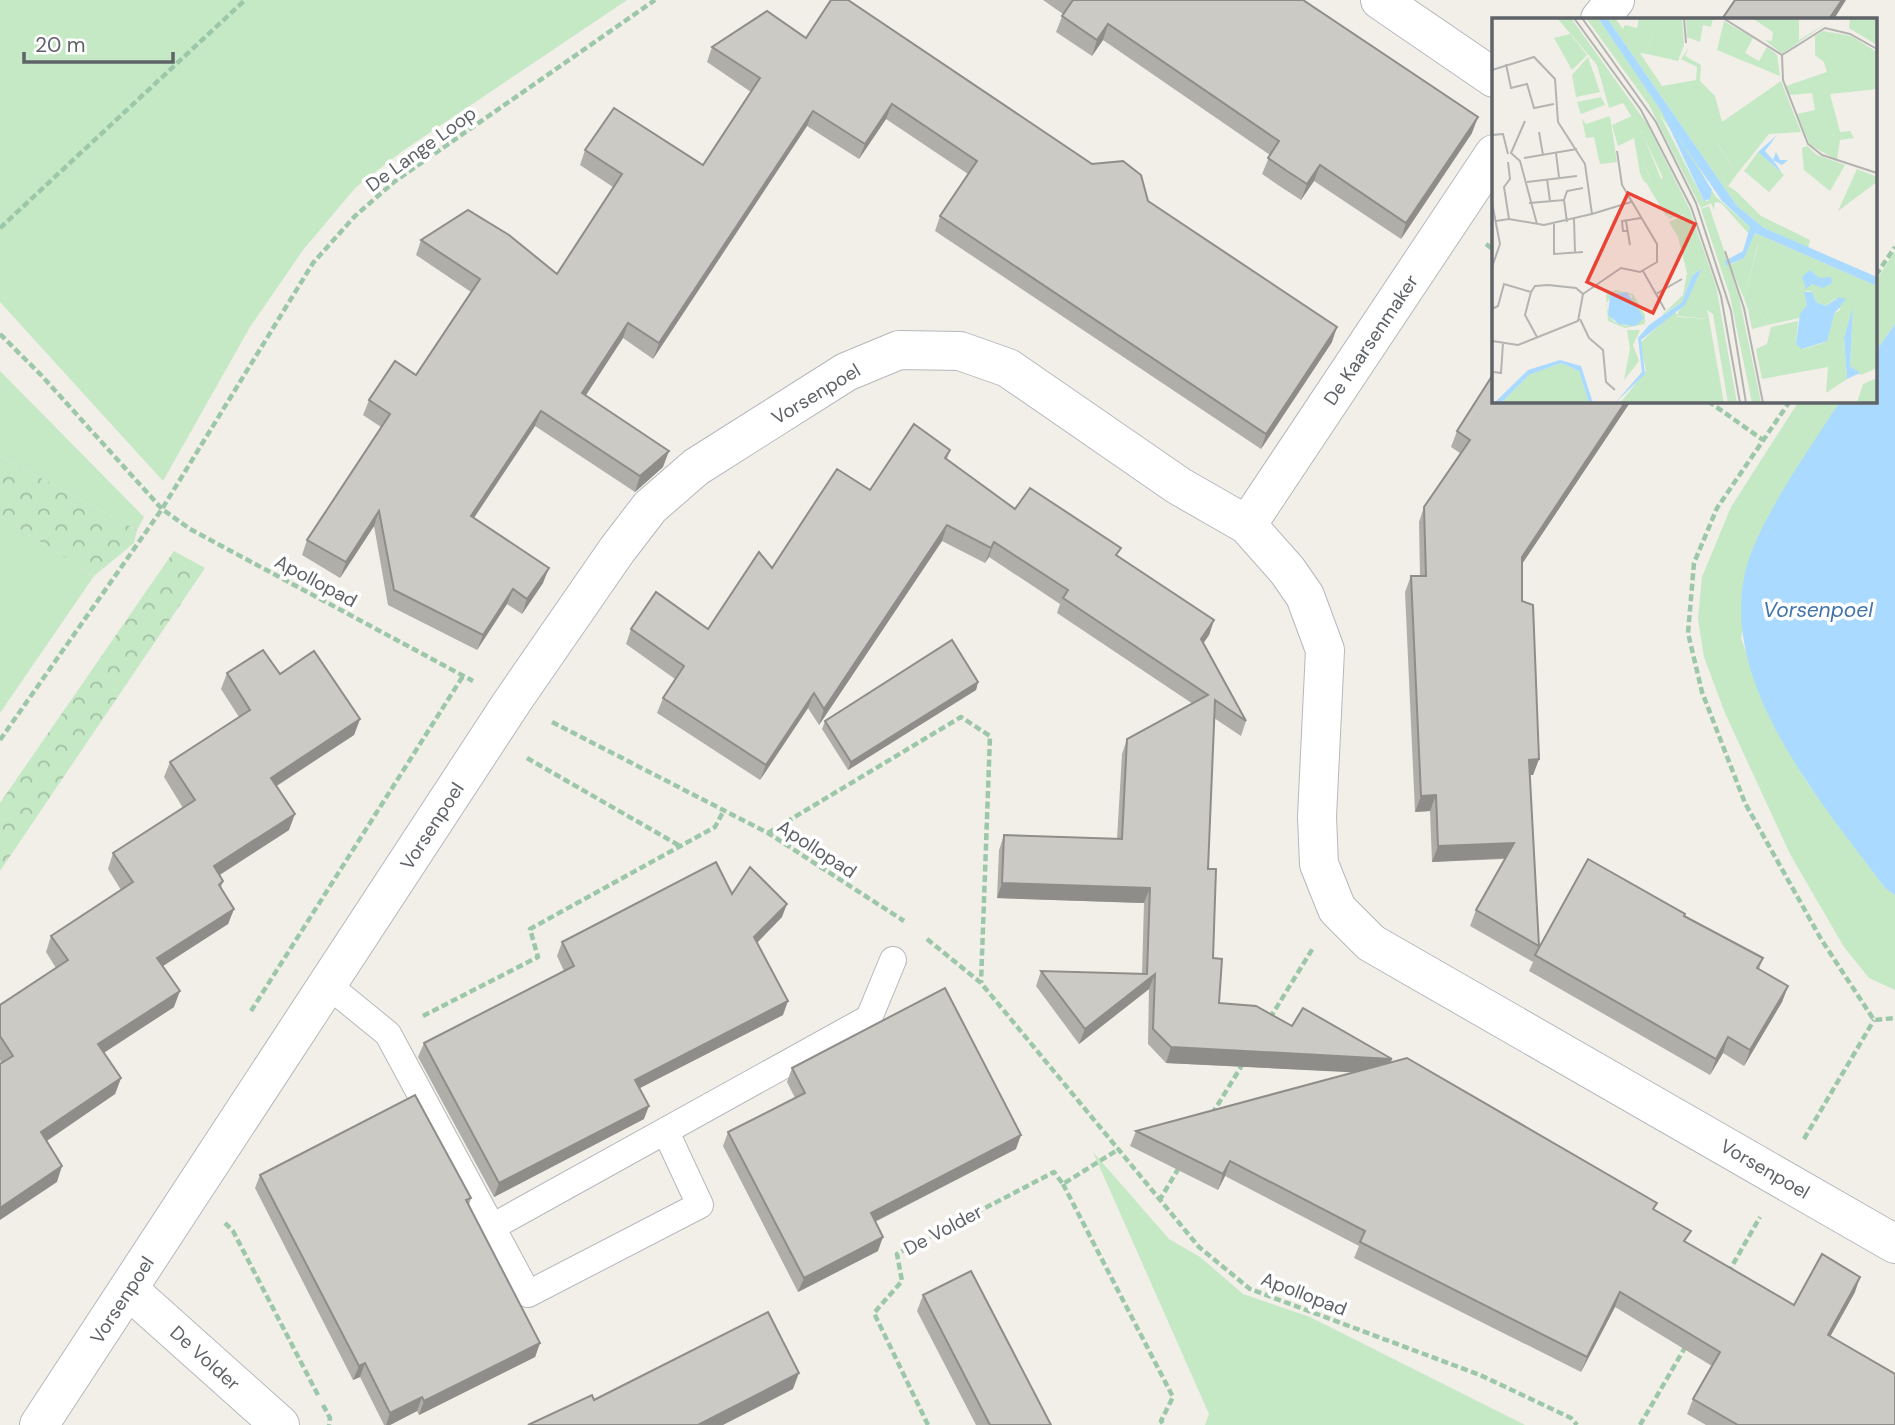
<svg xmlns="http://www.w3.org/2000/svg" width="1895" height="1425" font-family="'DM Sans',sans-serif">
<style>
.green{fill:#c5e8c5}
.forest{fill:url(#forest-crowns)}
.water{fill:#aadaff}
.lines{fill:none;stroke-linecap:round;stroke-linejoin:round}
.service-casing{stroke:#b5b8bc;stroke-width:28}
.minor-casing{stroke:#b5b8bc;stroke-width:40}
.path{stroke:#9cc7a9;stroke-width:4.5;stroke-dasharray:7 3.5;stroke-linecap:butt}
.service{stroke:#fff;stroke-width:26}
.minor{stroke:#fff;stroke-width:38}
.wall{fill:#afaea9}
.shaded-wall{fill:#8f8d8a}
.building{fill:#cccac5;stroke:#8f8d8a;stroke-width:2}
.labels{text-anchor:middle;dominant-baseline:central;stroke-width:7;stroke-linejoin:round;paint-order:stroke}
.street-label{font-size:19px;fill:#5f6368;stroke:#fff}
.water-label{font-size:21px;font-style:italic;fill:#4174aa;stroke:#fff}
.inset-road{fill:none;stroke:#b3b3b1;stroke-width:2}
.view{fill:#ea4335;fill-opacity:0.15;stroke:#ea4335;stroke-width:3.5}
.inset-edge{fill:none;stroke:#5f6368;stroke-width:3.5}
</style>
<defs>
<pattern id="forest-crowns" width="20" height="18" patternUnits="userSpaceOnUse" patternTransform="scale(1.75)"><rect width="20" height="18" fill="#c5e8c5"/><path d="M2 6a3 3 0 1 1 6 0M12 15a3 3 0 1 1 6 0" fill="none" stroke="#a3c0a4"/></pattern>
</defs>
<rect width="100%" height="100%" fill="#f1efe8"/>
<g class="green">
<polygon points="0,0 627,0 404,150 356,187 303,250 250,327 163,481 0,302"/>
<polygon points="1895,251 1895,324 1876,351 1876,281"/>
<polygon points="0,371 144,517 137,530 0,456"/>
<polygon points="1799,401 1840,401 1766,523 1741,638 1764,703 1806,781 1885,888 1895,895 1895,990 1869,978 1844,947 1790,854 1725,713 1704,657 1698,619 1702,577 1731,507"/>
<polygon points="0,516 94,576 0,713"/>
<polygon points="1093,1152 1169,1239 1200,1257 1243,1294 1310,1317 1525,1425 1205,1425 1209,1414"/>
</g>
<g class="forest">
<polygon points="0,456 137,530 134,543 94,576 0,516"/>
<polygon points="174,551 205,568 0,871 0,803"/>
</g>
<path class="water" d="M1895,324V895L1885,888C1822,803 1720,686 1745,573C1756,523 1812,446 1840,401H1876V351Z"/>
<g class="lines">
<defs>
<g id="service">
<polyline points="328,985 388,1034 528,1294 700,1205 666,1132"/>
<polyline points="492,1227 869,1018 893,960"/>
</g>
<g id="minor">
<polyline points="1380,0 1494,78"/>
<polyline points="1600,19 1615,0"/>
<polyline points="1247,525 1494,154"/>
<polyline points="129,1290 280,1425"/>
<polyline points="39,1425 512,702 617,550 650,507 696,467 846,372 899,350 960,351 1008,368 1179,486 1247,525 1287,570 1305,596 1325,650 1317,817 1319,864 1337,909 1371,943 1895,1244"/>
</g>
</defs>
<use href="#service" class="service-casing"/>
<use href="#minor" class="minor-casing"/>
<g class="path">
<polyline points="0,228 245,0"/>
<polyline points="1486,244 1494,250"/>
<polyline points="1876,275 1895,247"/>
<polyline points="0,334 42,376 162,509 190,529 473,681"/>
<polyline points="1708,401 1763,440"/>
<polyline points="1790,401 1717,508 1694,563 1688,633 1702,692 1745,803 1821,939 1874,1020 1895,1018"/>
<polyline points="552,722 768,833 904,921"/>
<polyline points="0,740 162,509 313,263 355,216 394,182 655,0"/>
<polyline points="527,758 680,846"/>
<polyline points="768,833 961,717 990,736 981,983"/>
<polyline points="927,939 981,983 1199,1247 1250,1289 1480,1375 1571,1418 1577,1425"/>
<polyline points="251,1011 463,676"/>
<polyline points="423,1016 538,957 530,929 715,827 724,810"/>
<polyline points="1270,1018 1313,948"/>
<polyline points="1212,1114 1244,1062"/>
<polyline points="1804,1139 1874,1020"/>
<polyline points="1063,1184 1173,1397 1161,1421 1164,1425"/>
<polyline points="1159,1201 1180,1166"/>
<polyline points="225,1223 233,1231 319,1397"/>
<polyline points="1728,1273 1760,1217"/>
<polyline points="323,1405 330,1418 329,1425"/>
<polyline points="928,1425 874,1313 902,1281 897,1254 1054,1172 1063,1184 1119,1149"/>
<polyline points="1640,1425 1687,1344"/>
</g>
<use href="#service" class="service"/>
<use href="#minor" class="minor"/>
</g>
<g class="wall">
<polygon points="1043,0 1303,0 1472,133 1401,239 1314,181 1301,200 1281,187 1262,174 1270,155 1103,40 1092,56 1056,32 1063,14"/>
<polygon points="806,38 1148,201 1332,342 1261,449 935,231 940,216 968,174 886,119 859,159 807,126 653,359 623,338 585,396 663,467 635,492 535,426 474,518 543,583 522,614 507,604 477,650 388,605 374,526 340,578 302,555 307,540 381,427 363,415 369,400 416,375 471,292 416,255 421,240 557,274 613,187 580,165 585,150 703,165 751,92 707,62 712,47"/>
<polygon points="1631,401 1522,564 1522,601 1539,759 1533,775 1529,775 1539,946 1536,954 1684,916 1763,958 1759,969 1788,986 1782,1002 1744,1066 1723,1053 1710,1075 1529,971 1533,962 1470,926 1476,910 1505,859 1432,862 1430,811 1415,812 1405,592 1411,576 1420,576 1419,522 1424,507 1460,453 1451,447 1457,431"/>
<polygon points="950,450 947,459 1015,509 1118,556 1214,620 1209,635 1203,643 1246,721 1241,736 1214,718 1208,869 1213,958 1219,1003 1292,1026 1391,1062 1654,1210 1686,1242 1794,1305 1855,1292 1830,1337 1895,1425 1706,1425 1687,1414 1693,1399 1712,1366 1615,1307 1581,1372 1354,1258 1359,1246 1225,1176 1218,1190 1130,1146 1136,1131 1354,1072 1166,1063 1148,1044 1149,989 1079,1044 1036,986 1041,971 1142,974 1144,903 997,898 999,850 1004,835 1117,839 1122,754 1127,739 1193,704 1057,613 1060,604 989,557 985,563 942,541 819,725 808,708 760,780 657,713 663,698 675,679 626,644 631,629 708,629 772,568 870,490"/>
<polygon points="227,673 280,674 360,719 354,735 277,786 289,830 220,875 223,881 221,888 234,909 228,924 163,966 174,1007 104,1052 121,1078 115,1094 47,1141 57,1182 0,1060 0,1006 56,968 46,952 51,936 121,890 108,869 113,853 183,808 164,777 170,762 239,717 221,689"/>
<polygon points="978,682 976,690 848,770 822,729 825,721"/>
<polygon points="732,894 782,917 757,943 783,1015 640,1088 644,1119 494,1197 418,1057 424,1043 564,971 557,956 562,942"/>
<polygon points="792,1068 1016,1149 875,1222 878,1251 798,1292 723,1146 728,1132 795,1098 787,1082"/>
<polygon points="260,1175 471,1198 469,1205 540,1343 535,1357 419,1415 417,1411 390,1425 384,1425 360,1377 353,1380 255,1188"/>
<polygon points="923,1295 1051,1425 976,1425 917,1311"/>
</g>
<g class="shaded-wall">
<polygon points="1842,0 1846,0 1834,19 1829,19"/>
<polygon points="1108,24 1103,40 1092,56 1097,40"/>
<polygon points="892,104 886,119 859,159 865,144"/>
<polygon points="813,111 807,126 653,359 659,343"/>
<polygon points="1478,117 1472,133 1401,239 1406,223"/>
<polygon points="1320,165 1314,181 1301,200 1307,184"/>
<polygon points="628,323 623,338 577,409 582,393"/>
<polygon points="1337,327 1332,342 1261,449 1266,434"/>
<polygon points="1626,401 1631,401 1516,573 1522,557"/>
<polygon points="541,411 535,426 465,531 471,516"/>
<polygon points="669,451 663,467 635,492 640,476"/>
<polygon points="379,511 374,526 340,578 346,562"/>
<polygon points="947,525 942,541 819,725 824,709"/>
<polygon points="994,542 989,557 985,563 991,548"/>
<polygon points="549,568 543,583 522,614 527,599"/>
<polygon points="513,589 507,604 477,650 483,635"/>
<polygon points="1214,620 1209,635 1196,654 1201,639"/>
<polygon points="978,682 976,690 848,770 851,762"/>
<polygon points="814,693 808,708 760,780 766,765"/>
<polygon points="360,719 354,735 265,793 271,778"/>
<polygon points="1539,759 1533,775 1523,775 1529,760"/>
<polygon points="1436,795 1430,811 1415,812 1421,796"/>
<polygon points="295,814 289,830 208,882 214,866"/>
<polygon points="1514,843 1508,858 1432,862 1438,846"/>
<polygon points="1002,883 1150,888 1144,903 997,898"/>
<polygon points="787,904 782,917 749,951 754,937"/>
<polygon points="234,909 228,924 152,973 157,958"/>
<polygon points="1155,974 1149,989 1079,1044 1085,1029"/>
<polygon points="1788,986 1782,1002 1744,1066 1750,1050"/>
<polygon points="180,991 174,1007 93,1060 98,1044"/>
<polygon points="788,1001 783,1015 630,1093 635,1080"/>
<polygon points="1728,1037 1723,1053 1710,1075 1716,1059"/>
<polygon points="1171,1047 1392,1059 1386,1074 1166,1063"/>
<polygon points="121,1078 115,1094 36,1148 41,1132"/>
<polygon points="649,1106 644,1119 494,1197 499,1183"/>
<polygon points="1021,1135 1016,1149 866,1226 871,1213"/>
<polygon points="1230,1161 1225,1176 1218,1190 1223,1174"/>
<polygon points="62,1166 57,1182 0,1220 0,1208"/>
<polygon points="883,1237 878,1251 798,1292 804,1278"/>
<polygon points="1860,1277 1855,1292 1822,1351 1828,1335"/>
<polygon points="1620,1292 1615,1307 1581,1372 1587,1357"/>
<polygon points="540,1343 535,1357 419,1415 424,1401"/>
<polygon points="365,1363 360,1377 353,1380 359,1366"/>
<polygon points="799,1373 793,1389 723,1425 698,1425"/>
<polygon points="422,1397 417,1411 390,1425 386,1425 390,1413"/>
</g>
<g class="building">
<polygon points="831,0 848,0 1092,164 1123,161 1141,175 1148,201 1337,327 1266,434 940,216 977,161 892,104 865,144 813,111 659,343 628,323 582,393 669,451 640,476 541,411 471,516 549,568 527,599 513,589 483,635 394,590 379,511 346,562 307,540 390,414 369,400 395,361 416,375 480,279 421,240 468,210 509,235 557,274 622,174 585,150 614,108 703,165 760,78 712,47 767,11 806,38"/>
<polygon points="1073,0 1303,0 1478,117 1406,223 1320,165 1307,184 1287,171 1268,158 1279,141 1108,24 1097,40 1062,16"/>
<polygon points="1735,0 1842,0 1829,19 1722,19"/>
<polygon points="1494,373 1494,401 1626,401 1522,557 1522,601 1533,605 1539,759 1529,760 1539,946 1476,910 1514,843 1438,846 1436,795 1421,796 1411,576 1426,576 1424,507 1470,440 1457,431"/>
<polygon points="914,424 950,450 945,458 1015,509 1030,488 1121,548 1116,555 1214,620 1201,639 1246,721 1215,700 1208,869 1216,869 1213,958 1222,959 1219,1003 1256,1006 1292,1026 1303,1008 1392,1059 1171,1047 1153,1029 1155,974 1085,1029 1041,971 1147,974 1150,888 1002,883 1004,835 1122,839 1127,739 1208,695 1063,598 1068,590 994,542 991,548 947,525 824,709 814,693 766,765 663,698 684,666 631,629 656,592 708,629 759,552 772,568 837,469 870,490"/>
<polygon points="952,640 978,682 851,762 825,721"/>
<polygon points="263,650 280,674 314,651 360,719 271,778 295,814 214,866 223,881 219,885 234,909 157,958 180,991 98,1044 121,1078 41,1132 62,1166 0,1208 0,1064 13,1056 0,1036 0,1005 68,960 51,936 133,882 113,853 195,800 170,762 250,710 227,673"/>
<polygon points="1588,859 1685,914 1684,916 1763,958 1757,968 1788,986 1750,1050 1728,1037 1716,1059 1535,955"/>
<polygon points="716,862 732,894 750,867 787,904 754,937 788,1001 635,1080 649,1106 499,1183 424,1043 574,966 562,942"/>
<polygon points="945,988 1021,1135 871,1213 883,1237 804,1278 728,1132 805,1093 792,1068"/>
<polygon points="1407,1058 1657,1203 1653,1209 1691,1231 1684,1241 1794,1305 1822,1254 1860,1277 1828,1335 1895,1374 1895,1425 1738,1425 1693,1399 1720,1352 1620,1292 1587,1357 1360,1242 1365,1231 1230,1161 1223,1174 1136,1131"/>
<polygon points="415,1095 471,1198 466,1200 540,1343 424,1401 422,1397 390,1413 365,1363 359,1366 260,1175"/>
<polygon points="971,1271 1051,1425 990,1425 923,1295"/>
<polygon points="768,1312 799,1373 698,1425 528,1425 592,1395 594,1400"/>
</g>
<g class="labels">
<g class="street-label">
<text transform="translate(421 149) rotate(-36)">De Lange Loop</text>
<text transform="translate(1371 340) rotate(-56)">De Kaarsenmaker</text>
<text transform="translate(816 394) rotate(-31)">Vorsenpoel</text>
<text transform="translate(316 581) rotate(28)">Apollopad</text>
<text transform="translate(432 826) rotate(-57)">Vorsenpoel</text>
<text transform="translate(817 849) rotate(33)">Apollopad</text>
<text transform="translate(1765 1169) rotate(30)">Vorsenpoel</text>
<text transform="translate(943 1230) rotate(-28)">De Volder</text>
<text transform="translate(1304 1294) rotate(21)">Apollopad</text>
<text transform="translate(122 1300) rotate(-57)">Vorsenpoel</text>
<text transform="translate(205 1358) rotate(42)">De Volder</text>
</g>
<g class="water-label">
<text x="1818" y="610">Vorsenpoel</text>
</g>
</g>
<g transform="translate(1492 18)">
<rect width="385" height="385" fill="#f1efe8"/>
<path d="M65,0H79L155,106L197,190L224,268L245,385H236L221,296L215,292L210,268L200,271L210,250L200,258L190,284L169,298L191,277L195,255L186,219L177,204L194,196L175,201L183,195L174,198L155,166L171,160L152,119L145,123L158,161L151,162L148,155L142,120L150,115L131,85L117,90L105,47ZM94,0H106L198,133L223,178L258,209L257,216L229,185L223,184L222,192L219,185L209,190L157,87ZM167,95L220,172L216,183H212ZM115,0H123L131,11L133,7L145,10L147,0H164L155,36L148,35L170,68L204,62L205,49L189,41L197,29L193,38L209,47L208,63L223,78L230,104L289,63L309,114L277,116L245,156L226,126L228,158L240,176L245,174L269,198L318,222L316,230L272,210L245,188ZM194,0H221L219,9L211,7L208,24L195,19ZM260,0H307V22L333,6L290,36L273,22L280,23L281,14ZM358,0H385V27L357,10ZM232,3L261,20L253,35L267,43L275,29L285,37L288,58L225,32ZM331,13L359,18L385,34V71L338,76L348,114L358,113L362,120L348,122L345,142L318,127L305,96L323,92L320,75L298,77L294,68L335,54L332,44L323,37V18ZM78,16L95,37L80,52L62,20ZM96,39L108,74L84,79L80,57ZM109,79L113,87L89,96L85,84ZM118,98L125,144L108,146L102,119L94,120L90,101L94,106ZM315,128L325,137L353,147L338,173L312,152L310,130ZM365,151L385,159V164L346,193ZM217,188L246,274L269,385H260L238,278L209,191ZM263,215L385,268V350L369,357L358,348L361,291L352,319L355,361L334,375L314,385L334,375L336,349L270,361L264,331L275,326L279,309L306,303L304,326L312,331L333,324L342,296L348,292L344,280L334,288L324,284L319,273H314L315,287L307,300L276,307L265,289L256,291L252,280L266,228L258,224ZM124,272L141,276L153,297V306L133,310L116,303L114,276ZM133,274L140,278L135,308L121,303L114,287L120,275ZM183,293L185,299L217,301L232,385H128L154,353L148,325ZM135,312H148L141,327L147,343L132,362L138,331ZM69,345L87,353L97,385H9L37,357ZM385,360V385H365L371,366Z" fill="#c5e8c5" fill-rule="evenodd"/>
<path d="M152,119L183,195L175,201L180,194L166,163L155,166L151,162L158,160L144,122ZM206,119L223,122L245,156L236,168L245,174L240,176L235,169L202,122ZM266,134L292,157L277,174L252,153ZM258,224L266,226L252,280L238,247L252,240ZM210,267L217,301L184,298L200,271ZM265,289L276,307L260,311L256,291Z" fill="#c5e8c5"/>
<path d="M164,0H190L192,27L186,43L155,36ZM140,98L150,116L126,128L120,107Z" fill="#c5e8c5"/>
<path d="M106,0H115L245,188L272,210L385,259V268L263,215L252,240L234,248L233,243L251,233L258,209L230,183L178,107L220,172L218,181L212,183L170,94ZM285,117L273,133L281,142L284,134L288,142H296L290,147L281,142L290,155L266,134ZM210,250L193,287L149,322L153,356L123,385L150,354L146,320L157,307L190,284L200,258ZM318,252L327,260L339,259L340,265L331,270L320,266L314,271L310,259ZM135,274L152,300L143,308L127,306L116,297L118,276ZM312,274H320L324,284L334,288L347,279L354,281L342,296L335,323L310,331L304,326L308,296L315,287ZM361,290L358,348L368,355L355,361L352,319ZM68,342L89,348L101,385H97L87,353L69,345L37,357L9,385H2L36,352Z" fill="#aadaff"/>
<path class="inset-road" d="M82,0L149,92L199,189L229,278L248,385M90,0L164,104L204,185L239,293L254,385M192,0L194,25M231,0L290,37M290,37L291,62L316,126L330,137L385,155M290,37L333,10L358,16L385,31M14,46L19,70L35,66L42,90L62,86M0,52L42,39L63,61L66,104L93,146L100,196L52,207L17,201L4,203M33,103L19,135L28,143L45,206M47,114L51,137M0,117L11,116L16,136M64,135L67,159M32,140L85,131M16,144L18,161L12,169L17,201M55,161L58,183M35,164L85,158M72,182L75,173L91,170M0,185L8,226L0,249M37,185L72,182L75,204M100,196L139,184M82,201L83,234M134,203L138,227M62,206V236L91,234M135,213H131L130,203L149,200M233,233L252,290L271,385M151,253L173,292M39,274L43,268L56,267L84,270L91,276M39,274L33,297L45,319M164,276L190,261M0,291L6,288L12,266L39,274M88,301L97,320L111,332L114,364L123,372M0,323L26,327L86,303L91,276L129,250L148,254L165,244V226L130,167L125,133M2,354L9,355L11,325"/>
<path class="view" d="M136,175L203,206L161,295L95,264Z"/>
<rect width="385" height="385" class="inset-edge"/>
</g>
<path d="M24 52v10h149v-10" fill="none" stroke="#5f6368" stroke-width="3.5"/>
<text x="35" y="52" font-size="21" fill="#5f6368" stroke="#ffffff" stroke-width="5" paint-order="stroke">20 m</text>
</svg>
